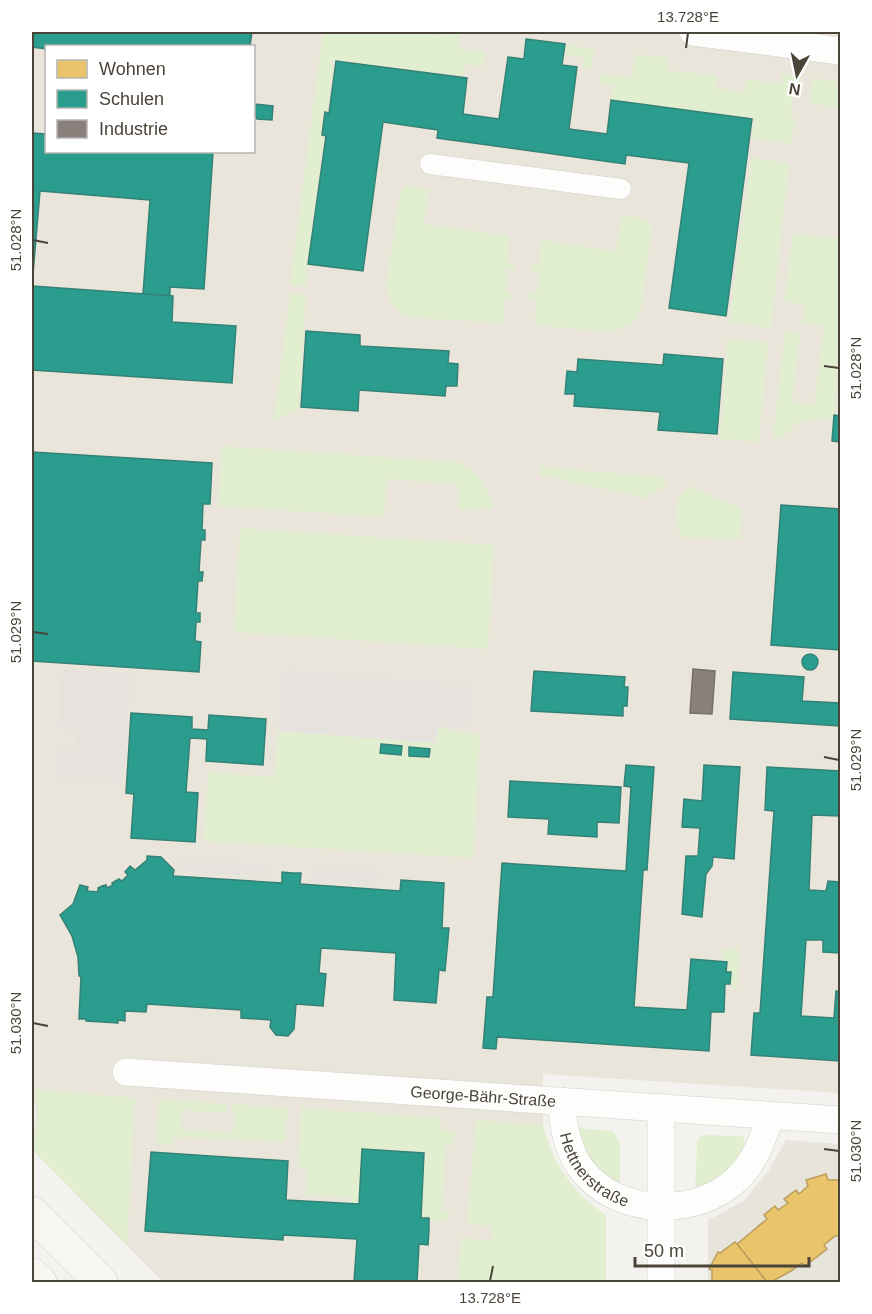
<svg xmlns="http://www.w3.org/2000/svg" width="872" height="1314" font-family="Arial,sans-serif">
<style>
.residential{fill:#e7e4dc}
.education{fill:#eae5da;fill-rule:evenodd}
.green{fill:#e1eecf}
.parking{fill:#e6e3df}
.homes{fill:#e9c46a;stroke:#ba9e5b;stroke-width:1.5}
.schools{fill:#2a9d8f;stroke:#348275;stroke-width:1.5}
.industry{fill:#8a817c;stroke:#776f68;stroke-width:1.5}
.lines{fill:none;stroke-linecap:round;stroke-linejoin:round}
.pedestrian-casing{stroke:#d2d0cb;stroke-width:21}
.minor-casing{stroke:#d2d0cb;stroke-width:28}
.secondary-casing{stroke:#d3cfc5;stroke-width:34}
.pedestrian{stroke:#fdfdfc;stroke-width:20}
.minor{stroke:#fdfdfc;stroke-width:27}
.secondary{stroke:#f7f6f1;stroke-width:33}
.ticks{fill:none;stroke:#4b4439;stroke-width:2}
.labels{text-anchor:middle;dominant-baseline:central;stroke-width:6;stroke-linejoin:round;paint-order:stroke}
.street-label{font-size:16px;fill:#4b4439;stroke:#fff}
.neatline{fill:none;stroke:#4b4439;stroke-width:2}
.ticks-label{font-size:15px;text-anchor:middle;fill:#4b4439}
</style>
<rect width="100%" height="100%" fill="#f4f2ee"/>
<polygon class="residential" points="786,1140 840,1144 840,1282 708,1282 708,1220 744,1201 769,1170"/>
<path class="education" d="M32,32H840V1093L543,1074V1125L548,1143L558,1166L574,1189L588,1203L606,1215V1282H163L32,1150L36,1114L32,1076ZM46,46H254V152H46Z"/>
<g class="green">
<polygon points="323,32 415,32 442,35 443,32 460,32 458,48 485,52 483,66 465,64 463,76 334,60 327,111 324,111 321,135 324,136 305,287 290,285"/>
<polygon points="566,45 594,49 591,70 582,68 584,57 565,54"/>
<polygon points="635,54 668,58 667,70 717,76 716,88 744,92 746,79 781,84 782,74 802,77 800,91 794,91 790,117 795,118 791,144 752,139 755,118 611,100 613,85 600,83 600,74 634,78 632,77"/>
<polygon points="812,78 840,82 840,108 809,103"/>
<polygon points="751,158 789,163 771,328 729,322"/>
<polygon points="408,186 428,189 424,224 509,236 507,263 515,264 515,269 507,269 506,293 513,293 513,298 505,298 504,323 413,318 402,314 395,308 388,296 386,287 400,193 403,188"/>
<path d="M622,216C634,217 648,216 652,228L641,310C637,319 630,326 621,329C606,334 553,326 535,325L536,300L528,299L529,293H537L538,271L530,270L531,264L539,265L541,240L616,251Z"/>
<path d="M793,233L840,239V305L834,419C814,419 794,419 783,438L773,437L785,331L800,333L792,402L814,405L824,326L799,323L804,315L806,307L798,304L784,302Z"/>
<polygon points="290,294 306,295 299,410 274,420"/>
<polygon points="727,339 768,343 759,442 720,439"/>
<path d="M222,446L459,462C482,474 485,485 494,508L458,510V484L387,479L384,517L218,506Z"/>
<polygon points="541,467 662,477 667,485 645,498 540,475"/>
<path d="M689,486L742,509L740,539L680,537C676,516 671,501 689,486Z"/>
<polygon points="240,528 494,545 488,649 234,632"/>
<polygon points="438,727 480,735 473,858 204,841 208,772 274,777 278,731 436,743"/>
<polygon points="739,948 737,989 731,989 731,971 727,970 727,967 730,967 731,964 721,959 722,950"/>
<polygon points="35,1089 135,1098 127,1245 33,1150 38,1113"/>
<polygon points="159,1099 227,1104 226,1113 182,1110 181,1129 233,1133 235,1114 231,1114 232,1104 288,1108 285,1142 186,1137 174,1139 171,1146 157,1144"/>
<polygon points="301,1108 441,1118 441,1129 455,1131 453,1145 446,1145 442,1210 449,1211 449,1217 442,1222 430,1221 430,1218 421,1217 425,1152 362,1149 359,1203 350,1203 350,1198 305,1194 307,1168 298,1167"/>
<path d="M476,1120L543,1125C553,1164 572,1192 606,1215V1282H457L461,1238L491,1240L492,1226L467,1224Z"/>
<polygon points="576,1128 613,1131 620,1142 620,1188 587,1160"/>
<polygon points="702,1135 743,1136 747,1151 730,1171 695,1193 697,1142"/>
</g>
<g class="parking">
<polygon points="62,669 131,673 124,782 56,778 58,748 76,749 77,730 58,729"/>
<polygon points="283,670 472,685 469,728 438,725 436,743 278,731"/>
<polygon points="173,859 272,865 265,877 183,872"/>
<polygon points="313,867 383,871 375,885 312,881"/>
</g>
<g class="homes">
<polygon points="826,1174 828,1180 840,1180 840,1175 840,1236 835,1236 824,1245 827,1249 805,1266 802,1263 791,1271 771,1282 767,1282 737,1244 767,1219 764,1215 775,1206 778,1210 788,1203 784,1199 796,1190 799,1194 808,1186 806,1180"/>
<polygon points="735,1242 737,1244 767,1282 712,1282 712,1270 709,1269 718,1252 720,1253"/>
</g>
<g class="schools">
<polygon points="32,32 252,32 250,46 46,46 46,49 32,47"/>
<polygon points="526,39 565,44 562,65 577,67 569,129 607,134 611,100 752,119 726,316 669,308 689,163 626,155 625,164 437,138 438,130 383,122 363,271 308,264 326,136 322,135 325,112 329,113 336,61 467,78 463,114 499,119 508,57 524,59"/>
<polygon points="254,104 273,106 272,120 257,119 254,113"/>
<polygon points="32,133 46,134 46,152 213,152 204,289 170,287 170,296 143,294 150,200 40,191 32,286"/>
<polygon points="32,286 173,296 172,322 236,326 232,383 32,370"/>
<polygon points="306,331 360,335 360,346 449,351 448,363 458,364 457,386 446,386 445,396 359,390 358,411 301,407"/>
<polygon points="664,354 723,359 717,434 658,430 660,412 574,406 575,394 565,394 567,371 577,372 578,359 663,365"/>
<polygon points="834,415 840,416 840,442 832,441"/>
<polygon points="32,452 212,463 210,504 203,504 202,530 205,530 205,540 201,540 199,572 203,572 202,581 198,581 196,613 200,613 200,622 196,622 195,641 201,642 199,672 32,661"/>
<polygon points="781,505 840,509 840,650 771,645"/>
<circle cx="810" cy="662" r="8"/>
<polygon points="534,671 625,677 624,687 628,687 627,706 623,706 623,716 531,711"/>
<polygon points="733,672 804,677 802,701 840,703 840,726 730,719"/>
<polygon points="131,713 192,717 192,729 208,730 209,715 266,719 263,765 206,761 207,739 190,738 186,792 198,793 195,842 131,838 134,794 126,793"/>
<polygon points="381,744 402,746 401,755 380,753"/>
<polygon points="409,747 430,749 429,757 409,756"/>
<polygon points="626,765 654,767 647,870 643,870 643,872 634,1007 687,1010 691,959 727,962 726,972 731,972 730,984 725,984 724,1012 711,1012 709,1051 497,1037 496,1049 483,1048 487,997 493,997 502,863 626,871 631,787 624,786"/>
<polygon points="704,765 740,767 734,859 713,857 712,866 706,874 702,917 682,914 686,856 698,856 700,828 682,827 684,799 702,801"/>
<polygon points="767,767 840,771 840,816 812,815 809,890 826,891 828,881 840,882 840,953 823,952 823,940 806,940 801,1016 834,1018 836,991 840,991 840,1061 751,1055 754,1013 760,1013 774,811 765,810"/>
<polygon points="510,781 621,787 619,823 597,822 597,837 548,834 549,819 508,817"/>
<polygon points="147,856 161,857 174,870 173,876 282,883 282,872 292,873 301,873 300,884 400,891 401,880 444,883 442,928 449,928 445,971 439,970 436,1003 394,1000 396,953 321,948 319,973 326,974 323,1006 296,1004 294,1029 288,1036 276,1035 270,1027 271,1020 241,1018 241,1010 147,1004 146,1012 125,1011 125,1021 118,1020 118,1023 86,1021 86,1019 79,1019 81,976 79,976 78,957 72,936 60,915 73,904 80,885 88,887 87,891 98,892 98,888 102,886 106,885 107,888 113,885 112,883 119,879 122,881 128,875 125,872 130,866 135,870 147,860"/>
<polygon points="362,1149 424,1153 421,1218 429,1218 429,1230 428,1245 419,1244 417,1282 354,1282 357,1239 283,1235 283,1240 145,1231 151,1152 288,1161 286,1200 359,1204"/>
</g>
<polygon class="industry" points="693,669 715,671 712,714 690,713"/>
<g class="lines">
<defs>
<polyline id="pedestrian" points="430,164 621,189"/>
<g id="minor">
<polyline points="693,32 840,51"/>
<path id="s1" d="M126,1072L840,1120"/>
<path id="s2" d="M561,1101C563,1124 567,1151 582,1170C618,1216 696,1218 737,1179C756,1161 763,1138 771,1115"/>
<polyline points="661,1282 661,1107"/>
</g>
<g id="secondary">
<polyline points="32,1213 101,1282"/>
<polyline points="32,1275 40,1282"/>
</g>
</defs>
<use href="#pedestrian" class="pedestrian-casing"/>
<use href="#minor" class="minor-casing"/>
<use href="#secondary" class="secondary-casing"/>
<use href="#pedestrian" class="pedestrian"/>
<use href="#minor" class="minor"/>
<use href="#secondary" class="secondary"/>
</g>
<path class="ticks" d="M686,48L688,33M33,240L48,243M824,366L839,368M33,632L48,634M824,757L839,760M33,1023L48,1026M824,1149L839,1151M490,1281L493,1266"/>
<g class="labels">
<g class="street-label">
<text stroke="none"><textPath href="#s1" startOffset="358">George-Bähr-Straße</textPath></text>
<text stroke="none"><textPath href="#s2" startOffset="81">Hettnerstraße</textPath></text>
</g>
</g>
<rect width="872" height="1314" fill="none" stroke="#ffffff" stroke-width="66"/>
<rect x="45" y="45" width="210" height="108" fill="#ffffff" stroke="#b7b4b0" stroke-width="1.5"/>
<rect x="57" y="60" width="30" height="18" fill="#e9c46a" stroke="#b7b4b0" stroke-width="1.5"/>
<text x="99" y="75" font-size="18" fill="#4b4439">Wohnen</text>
<rect x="57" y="90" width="30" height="18" fill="#2a9d8f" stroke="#b7b4b0" stroke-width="1.5"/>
<text x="99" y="105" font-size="18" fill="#4b4439">Schulen</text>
<rect x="57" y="120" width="30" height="18" fill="#8a817c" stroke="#b7b4b0" stroke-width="1.5"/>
<text x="99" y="135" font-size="18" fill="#4b4439">Industrie</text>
<g transform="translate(797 75) rotate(189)" stroke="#ffffff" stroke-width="4.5" paint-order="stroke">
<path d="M0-4.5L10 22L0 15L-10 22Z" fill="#4b4439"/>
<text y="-9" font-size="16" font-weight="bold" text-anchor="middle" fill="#4b4439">N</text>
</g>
<path d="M635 1257v9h174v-9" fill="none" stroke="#4b4439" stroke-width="3"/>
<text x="644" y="1257" font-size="18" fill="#4b4439" stroke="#ffffff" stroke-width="4.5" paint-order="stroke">50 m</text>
<rect x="33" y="33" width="806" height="1248" class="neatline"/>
<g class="ticks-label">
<text x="688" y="22">13.728°E</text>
<text transform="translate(16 240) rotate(-90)" y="5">51.028°N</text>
<text transform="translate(856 368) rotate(-90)" y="5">51.028°N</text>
<text transform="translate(16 632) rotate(-90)" y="5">51.029°N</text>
<text transform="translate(856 760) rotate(-90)" y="5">51.029°N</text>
<text transform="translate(16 1023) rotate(-90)" y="5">51.030°N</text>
<text transform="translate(856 1151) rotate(-90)" y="5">51.030°N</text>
<text x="490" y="1303">13.728°E</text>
</g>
</svg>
